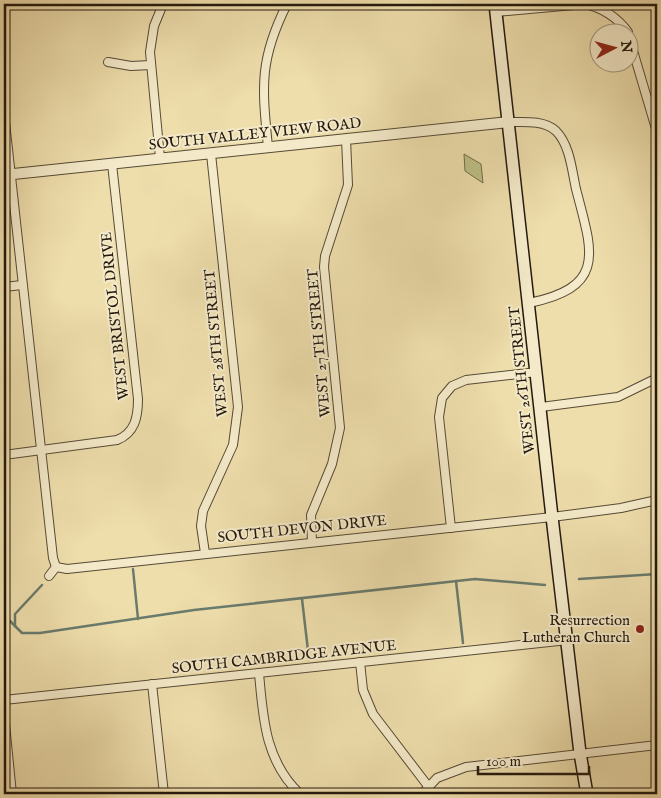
<svg xmlns="http://www.w3.org/2000/svg" width="661" height="798" font-family="'IM FELL English',serif">
<style>
.green{fill:#bec086;stroke:#716c4a}
.lines{fill:none;stroke-linecap:round;stroke-linejoin:round}
.stream{stroke:#6a7b6d;stroke-width:2.5}
.minor-casing{stroke:#564a36;stroke-width:10}
.tertiary-casing{stroke:#564a36;stroke-width:12}
.secondary-casing{stroke:#24190e;stroke-width:14}
.minor{stroke:#f4eac9;stroke-width:8}
.tertiary{stroke:#f4eac9;stroke-width:10}
.secondary{stroke:#f4eac9;stroke-width:11}
.poi-dot{fill:#8f2418;stroke:#f4eac9;stroke-width:2}
.labels{text-anchor:middle;dominant-baseline:central;stroke-width:4;stroke-linejoin:round;paint-order:stroke}
.street-label{font-size:15px;fill:#24190e;stroke:#f4eac9}
.poi-label{font-size:15px;fill:#24190e;stroke:#f4eac9;text-anchor:end}
</style>
<rect width="100%" height="100%" fill="#eedeac"/>
<filter id="stains"><feTurbulence type="fractalNoise" baseFrequency=".004" numOctaves="4"/><feColorMatrix values="0 0 0 0 .2 0 0 0 0 .09 0 0 0 0 .02 0 0 0 .5 -.17"/></filter>
<radialGradient id="worn" r=".72"><stop offset=".6" stop-color="#630" stop-opacity="0"/><stop offset="1" stop-color="#630" stop-opacity=".3"/></radialGradient>
<polygon class="green" points="464,154 481,164 483,183 465,171"/>
<g class="lines">
<g class="stream">
<polyline points="133,569 138,619"/>
<polyline points="579,579 657,574"/>
<polyline points="456,581 463,643"/>
<polyline points="302,599 309,659"/>
<polyline points="4,615 22,633 40,633 194,610 475,579 545,585"/>
<polyline points="15,626 15,614 42,585"/>
</g>
<defs>
<g id="minor">
<path d="M496,12L585,4C603,8 617,17 628,32"/>
<polyline points="628,34 657,132"/>
<polyline points="108,62 131,66 151,65"/>
<polyline points="4,113 53,558 56,567"/>
<path d="M509,122C524,122 544,120 556,131C570,145 572,171 576,189C592,251 608,287 529,303"/>
<path d="M268,147C262,86 259,60 287,4"/>
<polyline points="160,158 150,52 154,26 163,4"/>
<polyline points="4,287 22,285"/>
<polyline points="541,407 618,397 657,378"/>
<path d="M4,455L117,440C135,433 138,417 138,399L112,164"/>
<polyline points="451,528 439,417 442,398 452,386 466,380 537,372"/>
<polyline points="312,542 311,515 332,464 340,428 324,267 325,256 348,185 346,139"/>
<polyline points="205,553 201,526 203,511 233,445 238,407 211,154"/>
<polyline points="56,567 67,569 552,517 621,508 657,500"/>
<polyline points="49,576 56,567"/>
<polyline points="360,662 363,690 373,714 428,786"/>
<path d="M259,673C263,718 265,761 300,794"/>
<polyline points="152,684 164,794"/>
<polyline points="4,700 568,640"/>
<polyline points="4,714 12,794"/>
<polyline points="57,794 62,794"/>
<polyline points="422,794 437,778 466,767 657,745"/>
</g>
<polyline id="tertiary" points="4,175 509,122"/>
<polyline id="secondary" points="495,4 552,517 580,753 587,794"/>
</defs>
<use href="#minor" class="minor-casing"/>
<use href="#tertiary" class="tertiary-casing"/>
<use href="#secondary" class="secondary-casing"/>
<use href="#minor" class="minor"/>
<use href="#tertiary" class="tertiary"/>
<use href="#secondary" class="secondary"/>
</g>
<circle class="poi-dot" cx="640" cy="629" r="5"/>
<g class="labels">
<g class="street-label">
<text transform="translate(255 134) rotate(-6)">SOUTH VALLEY VIEW ROAD</text>
<text transform="translate(115 316) rotate(-96)">WEST BRISTOL DRIVE</text>
<text transform="translate(216 343) rotate(-95)">WEST 28TH STREET</text>
<text transform="translate(319 343) rotate(-95)">WEST 27TH STREET</text>
<text transform="translate(522 380) rotate(-96)">WEST 26TH STREET</text>
<text transform="translate(302 529) rotate(-6)">SOUTH DEVON DRIVE</text>
<text transform="translate(284 657) rotate(-6)">SOUTH CAMBRIDGE AVENUE</text>
</g>
<g class="poi-label">
<text x="630" y="620">Resurrection<tspan x="630" dy="17">Lutheran Church</tspan></text>
</g>
</g>
<rect width="661" height="798" fill="none" stroke="#eedeac" stroke-width="20"/>
<rect x="5" y="5" width="651" height="788" fill="none" stroke="#24190e" stroke-width="2.5"/>
<rect x="10" y="10" width="641" height="778" fill="none" stroke="#24190e"/>
<g transform="translate(614 48) rotate(84)"><circle r="24" fill="#f4eac9" stroke="#a1967e"/>
<path d="M0-4L9 19L0 12L-9 19Z" fill="#8f2418"/>
<text y="-8" font-size="14" font-weight="bold" text-anchor="middle" fill="#24190e">N</text>
</g>
<path d="M478 766v8h111v-8" fill="none" stroke="#24190e" stroke-width="2.5"/>
<text x="486" y="766" font-size="15" fill="#24190e" stroke="#f4eac9" stroke-width="4" paint-order="stroke">100 m</text>
<rect width="100%" height="100%" filter="url(#stains)"/>
<rect width="100%" height="100%" fill="url(#worn)"/>
</svg>
